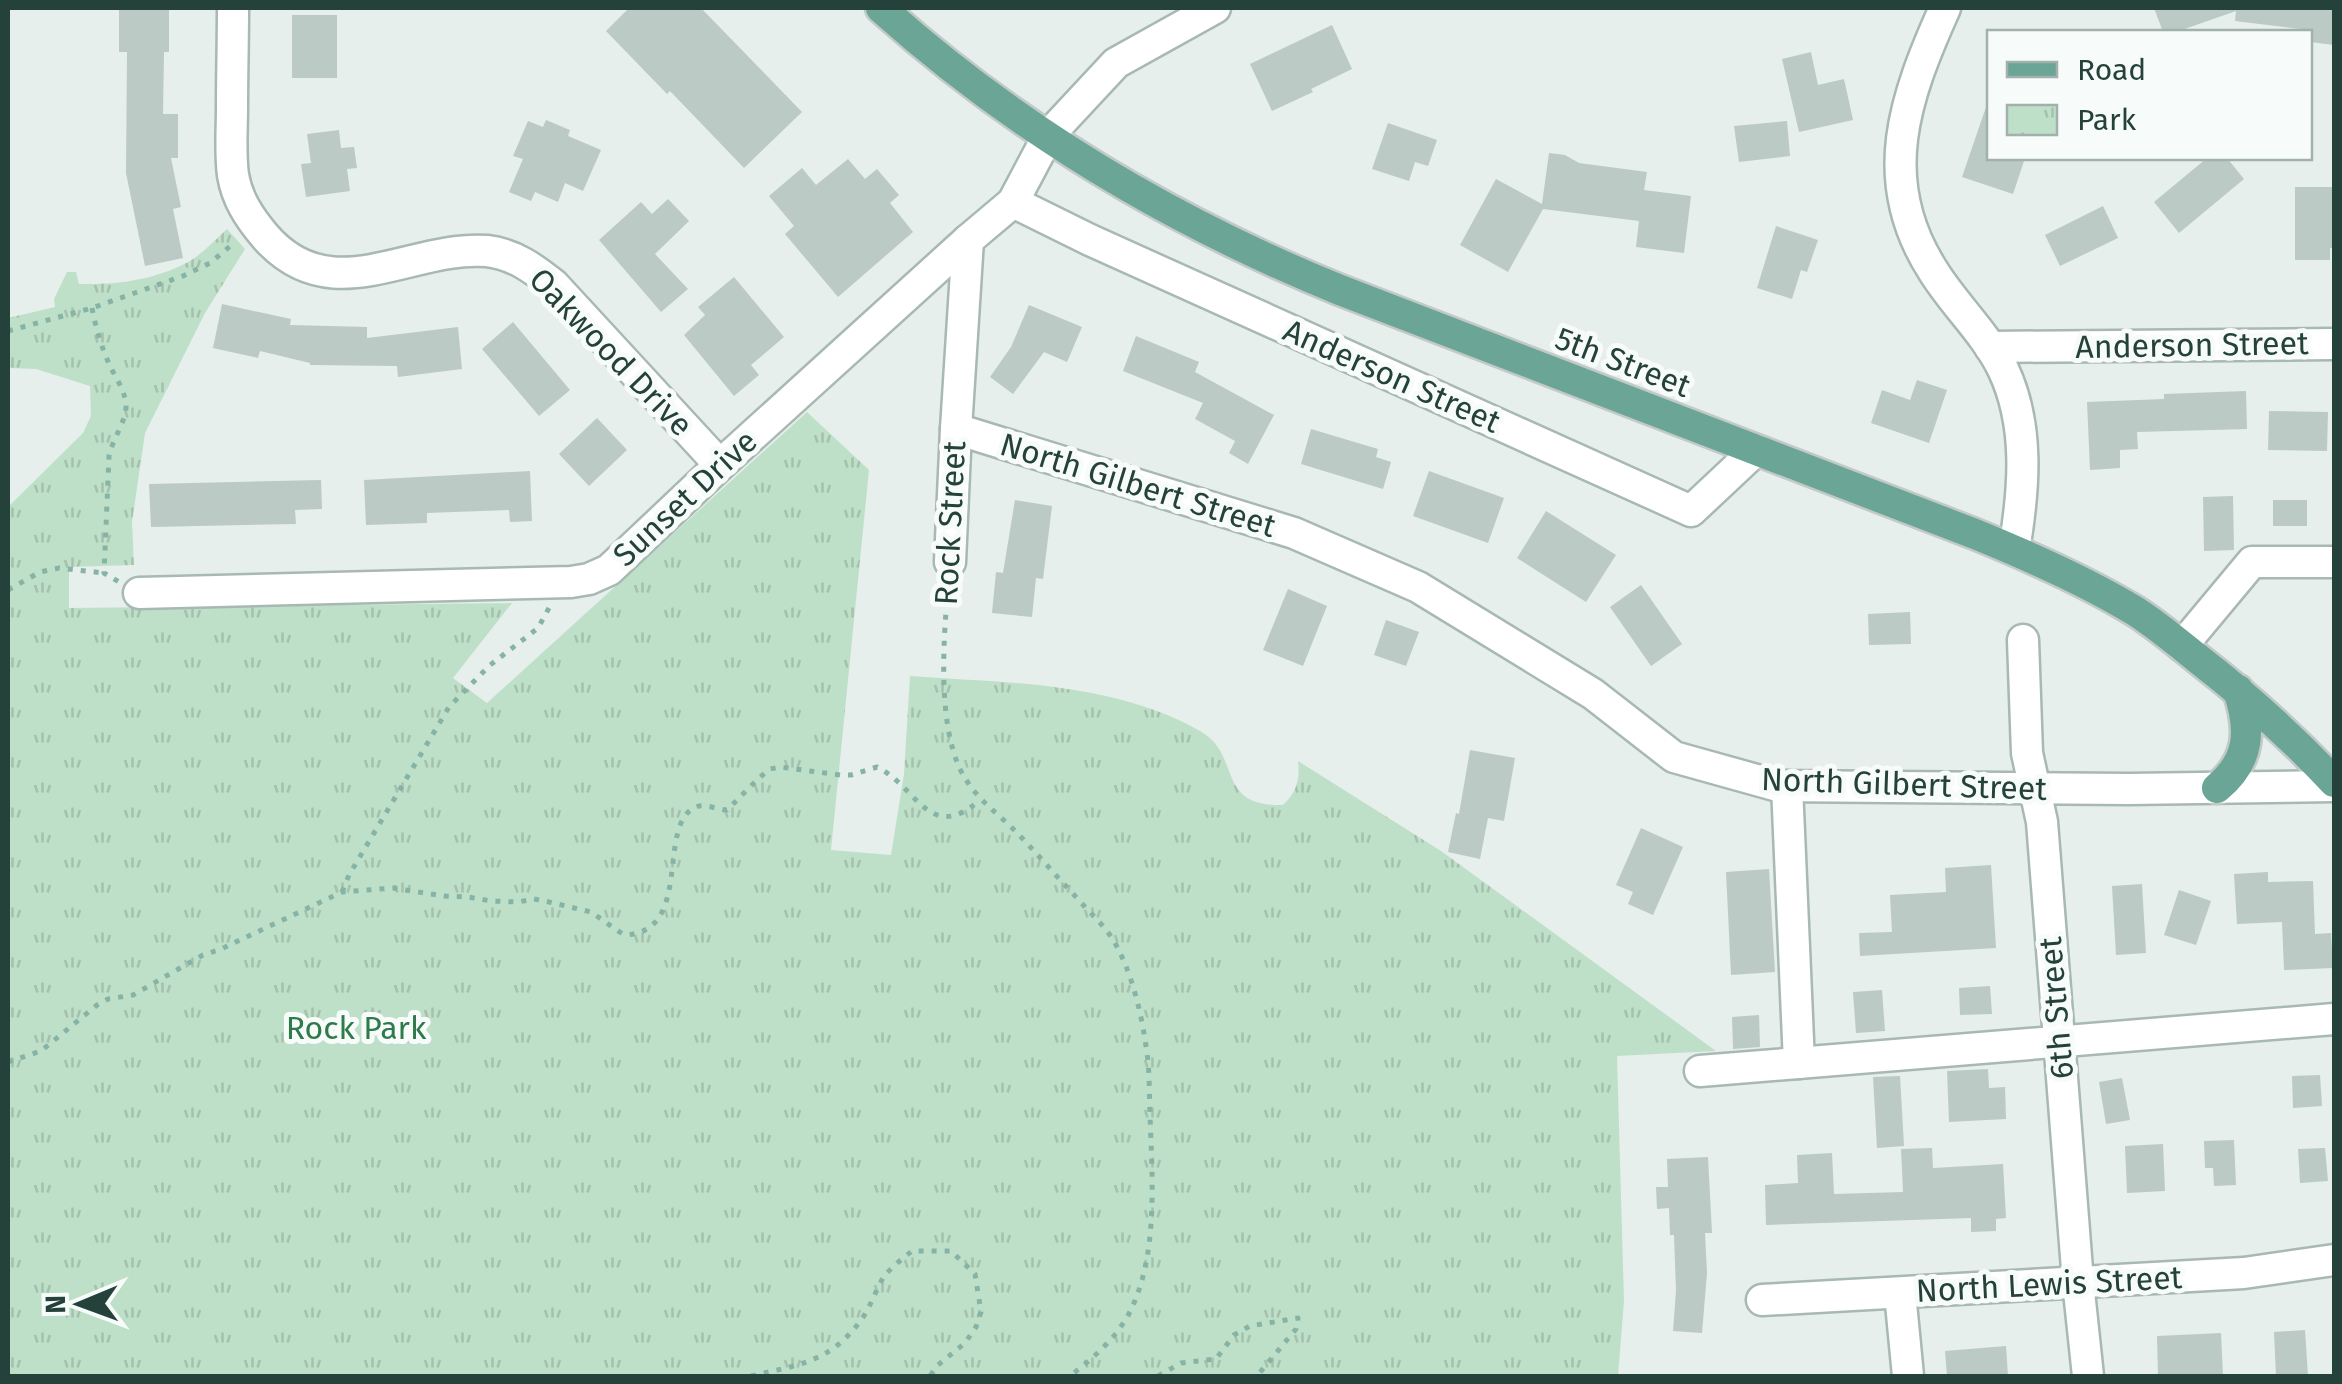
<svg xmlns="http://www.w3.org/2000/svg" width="2342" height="1384" font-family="'Fira Sans',sans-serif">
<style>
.park{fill:url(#park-tufts)}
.building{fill:#bbcac4}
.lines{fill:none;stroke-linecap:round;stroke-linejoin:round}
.minor-casing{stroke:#a8b8b2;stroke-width:35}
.major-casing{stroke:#c2cac8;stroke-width:35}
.path{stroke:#86b3a5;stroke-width:5;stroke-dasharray:5 8;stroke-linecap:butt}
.minor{stroke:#fff;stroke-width:30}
.major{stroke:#6aa596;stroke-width:30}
.labels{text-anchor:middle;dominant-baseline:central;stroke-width:10;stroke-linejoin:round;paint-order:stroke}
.street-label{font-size:32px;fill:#24423a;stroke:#f7fbf9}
.park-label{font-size:32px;fill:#2d7a4b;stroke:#f7fbf9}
</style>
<defs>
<pattern id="park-tufts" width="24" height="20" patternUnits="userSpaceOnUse" patternTransform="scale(2.5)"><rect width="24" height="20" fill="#bfe0c8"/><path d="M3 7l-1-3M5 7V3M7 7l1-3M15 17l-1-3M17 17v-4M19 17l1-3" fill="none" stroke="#a4c1ad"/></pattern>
</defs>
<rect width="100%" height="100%" fill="#e6efeb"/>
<path class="park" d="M227,229L245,249L205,313L145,433L132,522L134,565L69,567V608L512,603L453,678L487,703L807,412L869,470L831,850L891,855L904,774L910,676C1006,683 1114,682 1200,731C1243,755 1214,807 1283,805C1297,792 1300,779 1298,761L1441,851L1716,1051L1617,1056L1624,1301L1618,1376H8V507L83,433L91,416L90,386L36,369L8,368V318L55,307L54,299L67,272H76L79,284C118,285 155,280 190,261C203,253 215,240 227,229Z"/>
<g class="building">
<polygon points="119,8 169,8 169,52 164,52 163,114 178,114 178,158 171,158 181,207 173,209 183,258 145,266 126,173 127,52 119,52"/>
<polygon points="629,8 701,8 802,112 744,168 670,91 667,94 606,31"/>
<polygon points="2154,8 2334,8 2334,45 2310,42 2309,30 2235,21 2236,11 2176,32 2163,32"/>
<rect x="292" y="15" width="45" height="63"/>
<polygon points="1332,25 1352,69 1311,89 1313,92 1272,111 1250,64"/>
<polygon points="1811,52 1818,85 1844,79 1853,120 1799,132 1782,59"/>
<polygon points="1986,107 1990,107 1990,158 2025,158 2013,194 1962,177"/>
<polygon points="546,120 570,130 568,136 601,150 583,191 565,183 558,202 535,192 531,201 509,192 523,159 513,156 528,121 543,127"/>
<polygon points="1787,121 1790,156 1739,162 1734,126"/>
<polygon points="1388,123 1437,140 1428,166 1415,162 1409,181 1372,169"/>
<polygon points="339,130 341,148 354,147 357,168 347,169 350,191 306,197 301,164 311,163 307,134"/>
<polygon points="1549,153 1565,155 1579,163 1647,172 1644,190 1691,196 1684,253 1636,247 1639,221 1543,209 1508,272 1460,245 1496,179 1542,204"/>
<polygon points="2207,158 2227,158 2244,179 2179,233 2154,202"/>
<polygon points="848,159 865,179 877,169 899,195 890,203 913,232 838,297 785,234 794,226 769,196 802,168 816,185"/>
<polygon points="2295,187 2334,187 2334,248 2330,248 2330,260 2295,260"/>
<polygon points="668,199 689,221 655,254 688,289 661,312 599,240 641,202 652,214"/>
<polygon points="2103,206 2118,238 2060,266 2045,235"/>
<polygon points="1776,226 1818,240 1807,272 1801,270 1792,299 1757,288"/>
<polygon points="734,277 784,337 751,365 759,375 734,396 684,335 705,315 698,307"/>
<polygon points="222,304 291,319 290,325 367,327 367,338 458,327 462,369 398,377 397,366 310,365 310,363 260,351 258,358 213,348"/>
<polygon points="1029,305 1082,327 1067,362 1044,352 1013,394 990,377 1011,347"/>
<polygon points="513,322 570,390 539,416 482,349"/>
<polygon points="1136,336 1199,362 1195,372 1274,415 1248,464 1229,453 1235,441 1195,419 1203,403 1123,371"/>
<polygon points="1917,380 1947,390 1929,443 1871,423 1882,390 1910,400"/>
<polygon points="2246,391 2247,429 2137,432 2138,449 2120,450 2120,468 2090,470 2087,402 2164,399 2164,394"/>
<polygon points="2269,411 2328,412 2327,451 2268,450"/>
<polygon points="597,418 627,450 589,486 559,454"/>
<polygon points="1311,429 1378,449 1376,457 1391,462 1383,489 1301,464"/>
<polygon points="530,471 532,521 510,522 509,510 427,513 427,523 366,525 364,480"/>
<polygon points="1429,471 1504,498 1488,543 1413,516"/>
<polygon points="321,480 322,509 295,510 296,524 151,527 149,484"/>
<polygon points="2233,496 2234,550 2204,551 2203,497"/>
<polygon points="1015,500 1052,506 1043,579 1036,578 1032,617 992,613 996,572 1003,573"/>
<rect x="2273" y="500" width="34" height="26"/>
<polygon points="1546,511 1616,555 1586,602 1517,558"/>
<polygon points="1641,585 1682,644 1651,666 1610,607"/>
<polygon points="1288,589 1327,606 1303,666 1263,650"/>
<polygon points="1910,612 1911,644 1869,645 1868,614"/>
<polygon points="1386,620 1419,632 1406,666 1374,655"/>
<polygon points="1470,750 1515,758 1504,821 1488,818 1480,859 1448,852 1456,813 1459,814"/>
<polygon points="1641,828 1683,847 1653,915 1628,904 1633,892 1616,885"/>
<polygon points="1991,865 1996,948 1860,956 1859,933 1892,932 1890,895 1946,892 1945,868"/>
<polygon points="1769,869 1775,972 1731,975 1726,872"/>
<polygon points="2268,872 2268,882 2313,881 2315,934 2331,933 2333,968 2284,970 2282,922 2237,924 2234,874"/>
<polygon points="2142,884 2146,953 2116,955 2112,886"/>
<polygon points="2179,890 2211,901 2196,945 2164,935"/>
<polygon points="1990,986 1992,1014 1960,1015 1959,988"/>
<polygon points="1882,990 1885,1031 1856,1033 1853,992"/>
<polygon points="1759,1015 1760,1047 1733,1049 1732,1017"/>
<polygon points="1988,1069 1989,1088 2005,1087 2006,1119 1949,1122 1947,1071"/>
<polygon points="2320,1075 2322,1106 2293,1108 2292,1076"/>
<polygon points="1900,1076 1904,1146 1877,1148 1873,1077"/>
<polygon points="2122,1078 2130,1120 2106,1124 2099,1082"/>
<polygon points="2234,1140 2236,1185 2214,1186 2213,1168 2205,1168 2204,1141"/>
<polygon points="2163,1144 2165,1191 2127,1193 2125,1146"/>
<polygon points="1932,1148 1933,1168 2003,1164 2006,1218 1996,1219 1996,1231 1971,1232 1971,1218 1766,1225 1765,1185 1798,1183 1797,1155 1832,1153 1834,1194 1903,1192 1901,1149"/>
<polygon points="2325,1148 2328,1181 2300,1183 2298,1149"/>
<polygon points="1708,1157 1712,1233 1705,1233 1707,1273 1702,1333 1673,1331 1676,1291 1674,1235 1670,1235 1669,1208 1657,1209 1656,1187 1668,1187 1667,1159"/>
<polygon points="2305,1330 2308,1376 2276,1376 2274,1332"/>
<polygon points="2221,1333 2223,1376 2158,1376 2157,1336"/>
<polygon points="2006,1346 2008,1376 1947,1376 1945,1351"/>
</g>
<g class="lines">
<defs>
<g id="minor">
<path d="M233,8C233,41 232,74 232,107C232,130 230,153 233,175C237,199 249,217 264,235C330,313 410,245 487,251C514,254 534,269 554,285L720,465"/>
<path d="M1945,8C1905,97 1875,179 1932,269C1953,304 1985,332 2003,369C2030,426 2024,490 2014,550"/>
<polyline points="1013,202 1090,240 1691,511 1756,450"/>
<polyline points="1990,347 2334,344"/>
<polyline points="956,429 1294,533 1418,587 1593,694 1674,757 1778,786 2129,789 2334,786"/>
<polyline points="950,562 956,429 968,240"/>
<polyline points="139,593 571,582 589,579 609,570 720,465 968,240 1013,202 1048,136 1116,63 1215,8"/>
<polyline points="2023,640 2027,753 2042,822 2078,1282 2088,1376"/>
<polyline points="2182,646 2252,562 2334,562"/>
<polyline points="1787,786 1799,1063"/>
<polyline points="1700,1071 2334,1019"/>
<polyline points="1900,1293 1908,1376"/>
<polyline points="1762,1300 2244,1273 2334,1260"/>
</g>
<g id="major">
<path d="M881,8C1015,128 1173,222 1340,290L1975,534C2029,556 2084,580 2135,611C2157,625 2177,642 2197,658C2246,696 2291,736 2334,782"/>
<path d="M2217,788C2251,760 2251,729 2238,690"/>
</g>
</defs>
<use href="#minor" class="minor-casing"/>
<use href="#major" class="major-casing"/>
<g class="path">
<path d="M92,308C96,329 102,349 111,368C117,380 125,391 126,405C127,420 112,440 109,456L104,573L119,582"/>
<polyline points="8,331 92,308 183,276 210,263 234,243"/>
<path d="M948,589C943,641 938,722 960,769C976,801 998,812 1021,837C1040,857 1058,878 1077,898C1089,912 1102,923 1112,938C1131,969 1141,1011 1146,1046C1150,1069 1149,1092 1150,1115C1152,1174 1158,1247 1134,1303C1122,1333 1095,1357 1070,1376"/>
<polyline points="8,590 40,572 59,568 104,573"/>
<polyline points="342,892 349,875 449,707 489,666 538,628 549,608"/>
<path d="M8,1062L41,1051L97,1005L108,999L133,995L203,955L221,949L342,892L393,888L444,896L468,897L491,901L518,902L534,899L549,902L591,912L624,935C695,933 655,824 696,807C705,803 718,810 727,810L759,778L770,769L780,767L840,775H851L877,767C917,786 929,845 980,800"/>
<path d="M751,1376C797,1365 830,1363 861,1320C870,1308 875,1292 883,1278C890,1268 902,1259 912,1251H951L975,1274L981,1312L976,1327L965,1343L938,1365L930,1376"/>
<polyline points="1158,1376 1181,1363 1216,1359 1234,1335 1250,1326 1298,1318 1296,1329 1257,1376"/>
</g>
<use href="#minor" class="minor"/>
<use href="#major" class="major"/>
</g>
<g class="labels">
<g class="street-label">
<text transform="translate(2192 345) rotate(-1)">Anderson Street</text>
<text transform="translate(611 352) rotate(46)">Oakwood Drive</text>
<text transform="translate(1623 362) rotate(21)">5th Street</text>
<text transform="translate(1392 376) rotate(24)">Anderson Street</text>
<text transform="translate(1138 485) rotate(17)">North Gilbert Street</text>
<text transform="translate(685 498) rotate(-43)">Sunset Drive</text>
<text transform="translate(950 523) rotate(-87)">Rock Street</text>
<text transform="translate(1904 784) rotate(2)">North Gilbert Street</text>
<text transform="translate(2056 1008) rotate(-95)">6th Street</text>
<text transform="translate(2049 1284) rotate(-3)">North Lewis Street</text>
</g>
<g class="park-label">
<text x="356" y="1028">Rock Park</text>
</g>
</g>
<rect width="2342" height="1384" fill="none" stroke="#24423a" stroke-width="20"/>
<rect x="1987" y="30" width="325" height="130" fill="#f7fbf9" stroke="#a3b1ad" stroke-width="2.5"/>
<rect x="2007" y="62" width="50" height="15" fill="#6aa596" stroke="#a3b1ad" stroke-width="2.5"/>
<text x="2077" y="80" font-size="30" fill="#24423a">Road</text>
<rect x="2007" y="105" width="50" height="30" fill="url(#park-tufts)" stroke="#a3b1ad" stroke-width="2.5"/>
<text x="2077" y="130" font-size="30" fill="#24423a">Park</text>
<g transform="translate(80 1304) rotate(269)" stroke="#f7fbf9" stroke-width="8" paint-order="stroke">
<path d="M0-8L18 38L0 25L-18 38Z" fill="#24423a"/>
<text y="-15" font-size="28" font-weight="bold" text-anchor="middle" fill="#24423a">N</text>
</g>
</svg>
